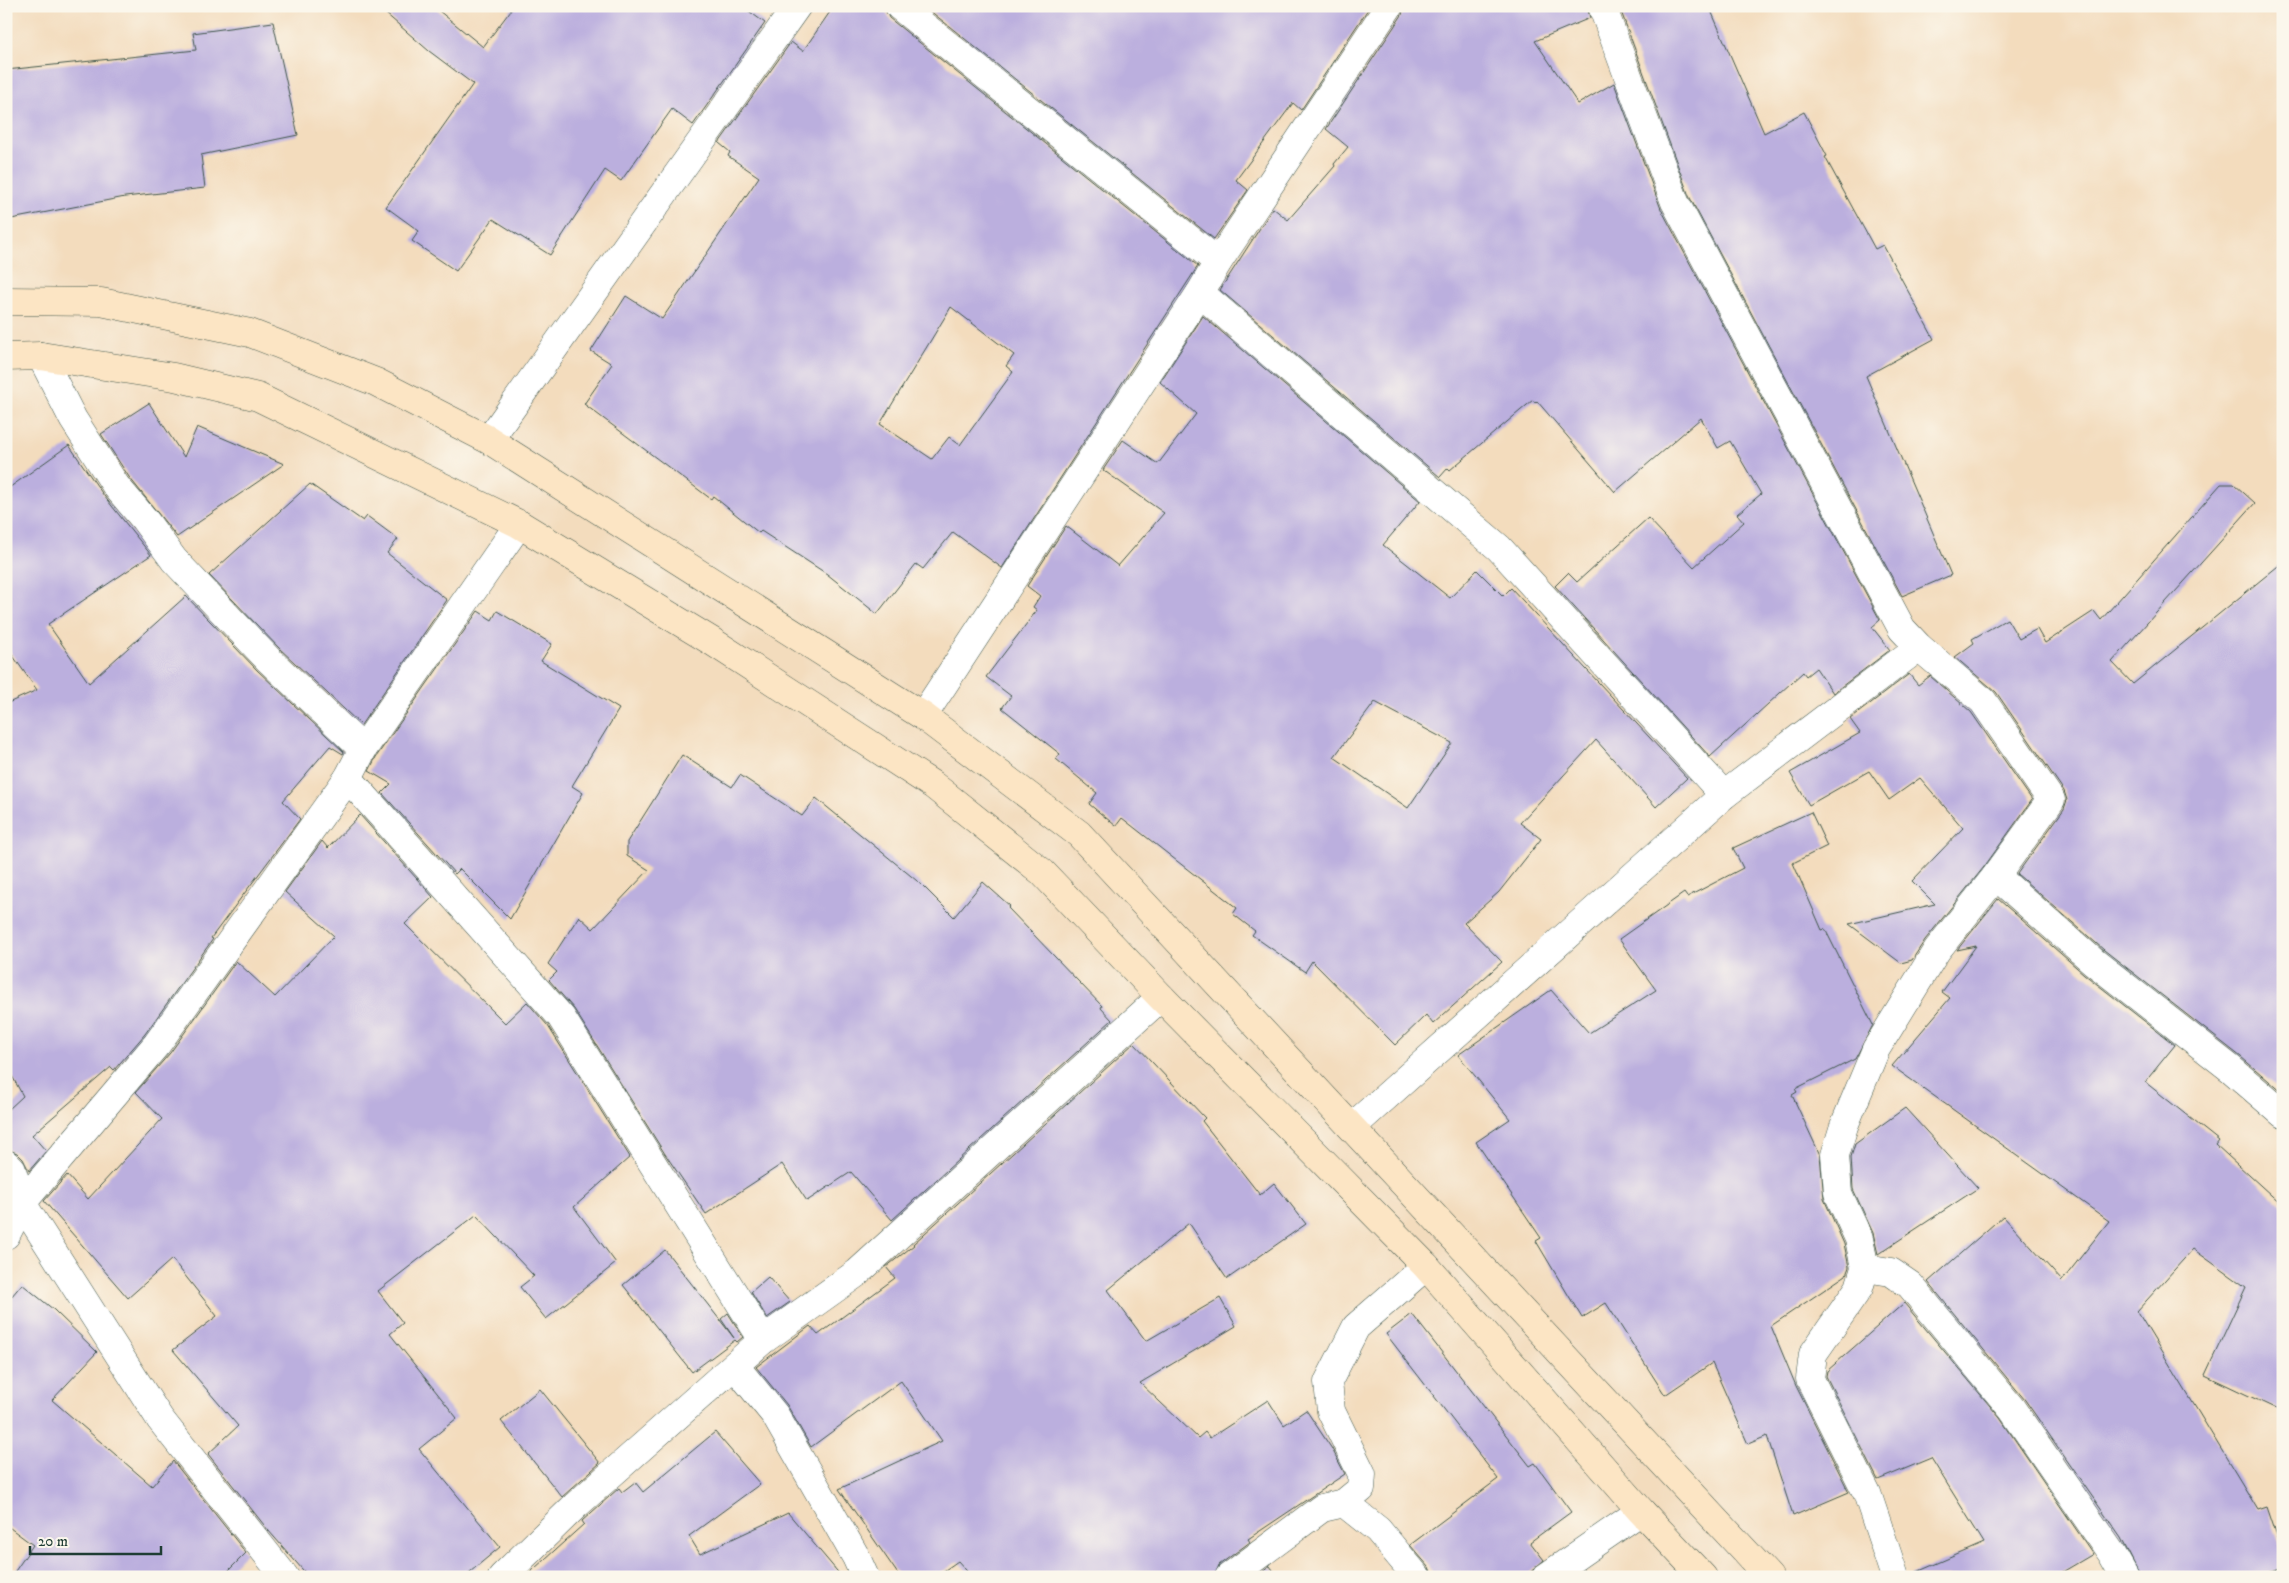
<svg xmlns="http://www.w3.org/2000/svg" width="2289" height="1583" font-family="'IM FELL DW Pica',serif">
<style>
.building{fill:#bbafde;fill-rule:evenodd}
.lines{fill:none;stroke-linecap:round;stroke-linejoin:round}
.minor-casing{stroke:#3f5549;stroke-width:29}
.secondary-casing{stroke:#3f5549;stroke-width:29}
.minor{stroke:#fff;stroke-width:28}
.secondary{stroke:#fce5c4;stroke-width:28}
</style>
<rect width="100%" height="100%" fill="#fbf7ec"/>
<filter id="ink" filterUnits="userSpaceOnUse"><feTurbulence type="fractalNoise" baseFrequency=".02" numOctaves="2"/><feDisplacementMap in="SourceGraphic" scale="10" xChannelSelector="R" yChannelSelector="G"/><feConvolveMatrix kernelMatrix="1 2 1 2 8 2 1 2 1" color-interpolation-filters="sRGB"/></filter>
<filter id="wash" filterUnits="userSpaceOnUse"><feTurbulence type="fractalNoise" baseFrequency=".0096" numOctaves="4" result="noise"/><feDisplacementMap in="SourceGraphic" scale="20" xChannelSelector="R" yChannelSelector="G"/><feGaussianBlur stdDeviation="1.12" result="paint"/><feColorMatrix in="noise" values="0 0 0 0 0 0 0 0 0 0 0 0 0 0 0 0 0 1.4 0 .05"/><feComposite in="paint" operator="in"/></filter>
<g filter="url(#wash)">
<rect width="100%" height="100%" fill="#f3dcbd"/>
<g id="blocks">
<g class="building">
<polygon points="377,6 433,6 483,47 514,6 742,6 765,23 693,125 672,109 621,181 605,170 550,255 493,219 456,271 412,241 419,231 386,207 473,84 429,51"/>
<path d="M834,6H884L889,18L1198,266L1002,568L953,532L923,569L916,564L877,614L827,574L761,531L759,533L713,496L711,499L584,404L612,364L591,351L626,296L662,319L759,177L728,156L730,152L719,143L791,42L803,51ZM951,307L1014,355L1006,366L1013,372L960,445L949,437L932,459L880,424Z"/>
<polygon points="924,6 1370,6 1301,110 1293,103 1236,180 1248,190 1214,239"/>
<polygon points="1404,6 1587,6 1590,18 1535,41 1578,104 1614,83 1661,209 1880,620 1872,627 1890,650 1833,693 1816,668 1806,676 1803,672 1710,757 1555,586 1568,573 1577,582 1648,518 1694,567 1744,522 1737,514 1761,494 1730,441 1718,448 1701,418 1615,492 1537,401 1535,403 1533,400 1450,470 1448,468 1440,477 1220,290 1273,208 1288,220 1335,166 1334,164 1348,147 1326,129 1402,15"/>
<polygon points="1619,6 1709,6 1764,133 1804,112 1827,156 1825,157 1875,249 1883,245 1934,339 1866,376 1951,575 1902,596 1689,196"/>
<polygon points="273,22 298,135 201,155 205,188 125,197 6,220 6,70 196,50 193,33"/>
<path d="M1203,316L1420,501L1383,545L1450,598L1477,570L1503,596L1511,588L1687,778L1656,807L1596,740L1520,823L1541,839L1499,892L1464,923L1502,962L1433,1024L1426,1015L1395,1045L1312,961L1305,972L1252,935L1255,931L1233,914L1237,908L1122,818L1116,826L1089,804L1097,793L1056,759L1060,754L1002,708L1011,696L986,677L1037,610L1033,607L1040,596L1027,586L1066,526L1118,566L1164,513L1103,470L1123,440L1158,464L1196,414L1160,382ZM1375,702L1452,743L1408,808L1334,757Z"/>
<polygon points="149,403 184,457 197,427 284,464 177,537 129,477 101,434"/>
<polygon points="69,445 104,496 151,555 48,624 89,683 186,596 257,670 344,752 343,754 330,746 283,801 300,819 211,938 213,939 145,1034 114,1070 111,1067 32,1135 46,1151 29,1171 23,1159 17,1153 6,1149 6,1106 9,1109 23,1096 6,1065 6,704 37,690 6,646 6,490"/>
<polygon points="310,484 363,521 367,516 398,539 387,553 447,600 361,725 279,648 209,575"/>
<polygon points="2221,484 2234,484 2255,503 2112,662 2133,684 2283,562 2283,1093 2241,1057 2104,950 2017,874 2064,809 2067,800 2064,791 1996,692 1955,657 1974,643 1972,639 2007,619 2019,639 2037,629 2045,643 2094,611 2101,620"/>
<polygon points="478,611 492,620 497,611 552,644 541,661 619,709 572,786 583,793 510,919 460,869 455,874 382,793 391,784 369,771 376,757"/>
<polygon points="1909,674 1918,685 1930,676 1971,712 2032,800 1984,867 1925,940 1912,960 1901,963 1849,924 1935,904 1912,881 1963,828 1920,778 1889,800 1869,771 1809,805 1790,773 1860,733 1850,719"/>
<polygon points="682,755 732,787 740,775 802,816 816,798 922,885 954,917 983,882 1010,906 1008,908 1102,1006 1101,1008 1112,1020 892,1220 851,1172 807,1201 782,1164 706,1214 665,1154 574,1009 549,980 557,972 548,964 579,916 593,929 649,870 627,856 627,842"/>
<polygon points="1811,812 1827,846 1793,863 1822,930 1825,929 1873,1025 1855,1059 1795,1089 1797,1092 1792,1095 1820,1155 1824,1199 1844,1244 1849,1267 1846,1275 1771,1326 1796,1386 1849,1492 1793,1516 1767,1436 1748,1444 1712,1363 1665,1395 1606,1303 1582,1318 1536,1241 1541,1238 1476,1142 1510,1119 1458,1055 1551,990 1589,1033 1656,990 1619,939 1684,893 1687,897 1743,868 1733,848"/>
<polygon points="360,815 433,897 405,924 505,1023 527,1002 548,1026 630,1157 574,1207 616,1263 546,1319 520,1287 534,1276 476,1215 378,1291 403,1323 390,1334 457,1418 419,1449 500,1547 464,1577 309,1577 268,1530 208,1454 238,1426 173,1350 217,1316 172,1259 128,1298 44,1201 67,1175 88,1199 162,1119 136,1092 170,1053 236,961 275,997 334,936 285,892 322,841 328,848"/>
<polygon points="1998,899 2084,974 2175,1045 2145,1082 2219,1141 2216,1145 2283,1206 2283,1412 2205,1375 2246,1287 2193,1249 2137,1311 2258,1510 2267,1507 2283,1554 2283,1568 2256,1577 2141,1577 2121,1538 2025,1400 1928,1282 2003,1216 2062,1281 2109,1221 1892,1066 1950,998 1942,992 1976,946 1957,950"/>
<polygon points="1134,1043 1205,1118 1202,1121 1260,1195 1274,1183 1306,1224 1227,1279 1189,1223 1108,1290 1146,1341 1220,1298 1236,1326 1140,1383 1198,1438 1205,1432 1210,1438 1268,1400 1284,1425 1306,1410 1332,1449 1345,1474 1248,1539 1250,1542 1219,1565 1214,1577 972,1577 958,1561 935,1577 900,1577 839,1489 942,1441 901,1381 811,1447 787,1405 756,1367 810,1326 818,1335 895,1278 886,1267 914,1245 913,1244"/>
<polygon points="1905,1108 1978,1188 1878,1254 1873,1233 1853,1189 1851,1157 1855,1144"/>
<polygon points="665,1250 734,1338 721,1319 728,1313 743,1337 737,1342 735,1340 692,1372 623,1285"/>
<polygon points="768,1277 790,1302 767,1318 751,1292"/>
<polygon points="22,1284 54,1310 97,1352 52,1400 152,1486 173,1461 246,1553 222,1577 11,1577 33,1545 6,1525 6,1303"/>
<polygon points="1904,1303 2000,1418 2093,1554 2054,1577 1910,1577 1910,1575 1984,1543 1931,1458 1878,1480 1826,1376 1827,1371"/>
<polygon points="1412,1314 1530,1466 1535,1463 1571,1512 1530,1542 1544,1560 1525,1577 1433,1577 1429,1567 1410,1545 1498,1479 1386,1334"/>
<polygon points="540,1389 600,1463 562,1497 501,1421"/>
<polygon points="715,1432 760,1484 689,1536 700,1554 788,1513 842,1577 525,1577 584,1524 582,1521 619,1488 622,1492 635,1482 643,1492"/>
<polygon points="1270,1566 1278,1577 1256,1577"/>
</g>
</g>
</g>
<g filter="url(#ink)">
<use href="#blocks" fill-opacity="0" stroke="#3f5549" stroke-width="1"/>
<g class="lines">
<defs>
<g id="minor">
<polyline points="899,6 1218,262"/>
<polyline points="1602,6 1675,202 1902,629 1919,647 1983,701 2051,800 1996,876 1937,950 1876,1049 1844,1126 1835,1155 1838,1193 1859,1239 1865,1268 1859,1288 1813,1354 1810,1379 1867,1493 1895,1577"/>
<polyline points="1200,293 1499,548 1724,795"/>
<polyline points="41,356 73,419 116,486 144,519 174,560 268,659 363,749"/>
<polyline points="489,440 797,6"/>
<polyline points="923,716 1200,293 1218,262 1389,6"/>
<polyline points="348,778 561,1017 763,1340"/>
<polyline points="1996,876 2094,962 2231,1069 2283,1114"/>
<polyline points="1352,1127 1724,795 1919,647"/>
<polyline points="6,1164 12,1170 22,1203 160,1419 285,1577"/>
<polyline points="6,1235 22,1203 157,1044 348,778 363,749 519,524"/>
<polyline points="1865,1268 1891,1272 1910,1285 2012,1409 2112,1554 2125,1577"/>
<polyline points="735,1366 775,1415 856,1557 865,1577"/>
<polyline points="1344,1503 1378,1530 1417,1577"/>
<polyline points="502,1577 575,1506 763,1340 857,1273 1161,997"/>
<polyline points="1229,1577 1322,1508 1344,1503 1361,1489 1362,1474 1331,1411 1328,1382 1356,1327 1426,1266"/>
<polyline points="1546,1577 1641,1511"/>
</g>
<g id="secondary">
<polyline points="6,301 101,302 250,333 376,382 489,440 923,716 1079,834 1769,1577"/>
<polyline points="6,357 41,356 174,377 258,397 519,524 713,642 933,785 1042,872 1161,997 1426,1266 1641,1511 1703,1577"/>
</g>
</defs>
<use href="#minor" class="minor-casing"/>
<use href="#secondary" class="secondary-casing"/>
<use href="#minor" class="minor"/>
<use href="#secondary" class="secondary"/>
</g>
</g>
<rect width="2289" height="1583" fill="none" stroke="#fbf7ec" stroke-width="25"/>
<path d="M30 1546v8h131v-8" fill="none" stroke="#1f3d34" stroke-width="2.5"/>
<text x="38" y="1546" font-size="15" fill="#1f3d34" stroke="#fbf7ec" stroke-width="4" paint-order="stroke">20 m</text>
</svg>
